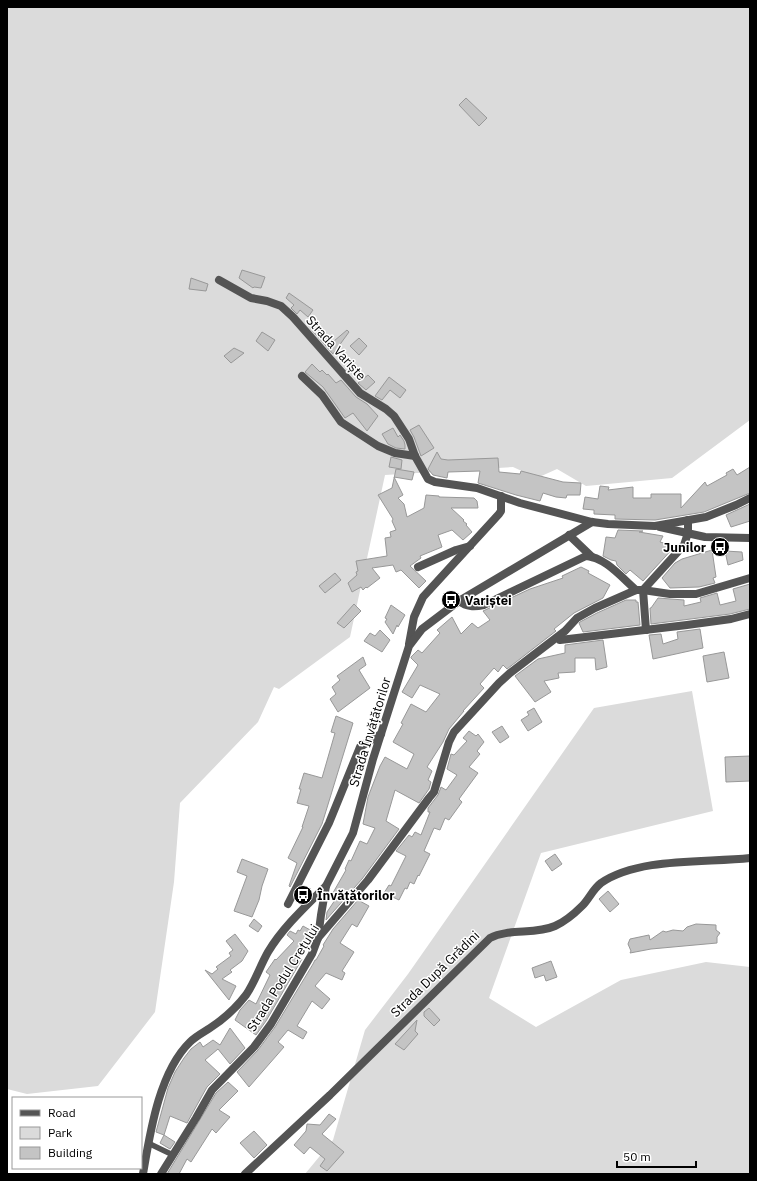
<svg xmlns="http://www.w3.org/2000/svg" width="757" height="1181" font-family="'IBM Plex Sans',sans-serif">
<style>
.green{fill:#dbdbdb}
.building{fill:#c4c4c4;stroke:#989898}
.lines{fill:none;stroke-linecap:round;stroke-linejoin:round}
.service{stroke:#545454;stroke-width:5.5}
.minor{stroke:#545454;stroke-width:8}
.labels{text-anchor:middle;dominant-baseline:central;stroke-width:3;stroke-linejoin:round;paint-order:stroke}
.street-label{font-size:13px;fill:#000;stroke:#fff}
.poi-label{font-size:13px;font-weight:bold;fill:#000;stroke:#fff;text-anchor:start}
</style>
<rect width="100%" height="100%" fill="#fff"/>
<g class="green">
<polygon points="7,7 750,7 750,420 672,478 586,486 557,469 537,478 513,467 385,475 350,637 279,689 274,687 258,722 180,803 174,882 155,1012 98,1086 27,1094 7,1089"/>
<polygon points="692,691 713,811 541,853 489,998 536,1027 621,980 706,962 750,967 750,1174 305,1174 333,1140 365,1030 408,974 594,708"/>
</g>
<g class="building">
<polygon points="466,98 487,118 479,126 459,105"/>
<polygon points="242,270 265,277 261,288 254,287 253,288 239,278"/>
<polygon points="191,278 208,284 206,291 189,289"/>
<polygon points="289,293 313,310 308,317 300,310 297,314 291,308 294,305 286,298"/>
<polygon points="311,327 322,332 322,334 334,341 347,330 349,332 333,354 310,328"/>
<polygon points="262,332 275,340 268,351 256,341"/>
<polygon points="359,338 367,346 359,355 350,346"/>
<polygon points="234,348 244,353 231,363 224,356"/>
<polygon points="312,364 320,372 322,370 327,375 328,374 336,383 341,380 356,397 367,404 378,416 367,431 353,413 345,418 323,387 305,372"/>
<polygon points="368,375 375,382 366,390 358,383"/>
<polygon points="389,377 406,390 400,398 390,390 382,400 375,396"/>
<polygon points="419,425 434,448 421,456 414,437 410,430"/>
<polygon points="393,428 398,437 400,435 404,441 405,445 405,449 396,448 388,444 382,434"/>
<polygon points="437,452 441,459 448,460 498,458 499,472 520,474 521,471 563,482 581,483 580,495 567,495 566,498 556,497 543,493 540,501 516,495 478,483 480,471 448,472 447,478 433,475 428,469"/>
<polygon points="391,457 402,460 401,469 389,467"/>
<polygon points="750,467 750,493 704,512 655,520 615,519 615,515 594,514 594,510 583,509 585,497 598,499 600,486 609,487 608,490 633,487 633,498 651,498 651,494 681,494 681,508 705,482 707,486 727,475 726,473 733,469 737,475"/>
<polygon points="396,469 414,472 412,480 394,477 403,495 398,498 404,504 407,517 424,508 426,495 439,496 439,497 474,498 477,501 478,508 451,508 464,520 463,521 467,524 466,525 472,532 463,540 452,530 438,535 442,547 420,556 421,558 410,566 426,581 419,588 401,570 396,572 393,565 372,568 380,578 367,588 366,587 363,590 361,587 352,592 348,583 357,575 356,572 358,571 356,561 387,556 385,538 391,537 390,532 396,530 392,521 393,519 378,495 392,488"/>
<polygon points="750,504 750,521 731,527 726,515"/>
<polygon points="618,530 643,531 639,532 663,536 660,542 675,546 643,581 630,570 626,574 617,565 616,561 611,560 603,556 606,537 615,538"/>
<polygon points="712,550 716,577 713,578 715,583 699,587 670,588 662,578 675,563 682,559"/>
<polygon points="725,551 742,552 743,560 728,565"/>
<polygon points="581,567 589,571 588,573 610,585 603,598 574,613 554,629 556,631 507,669 503,665 498,672 494,668 480,684 484,688 463,711 464,711 449,729 443,742 427,767 432,771 428,780 431,782 429,789 419,803 395,790 386,821 399,829 362,879 326,920 327,912 335,900 330,898 346,870 345,869 349,860 351,861 360,841 367,844 375,828 363,824 368,797 380,766 385,757 407,769 414,754 393,742 403,724 401,723 411,704 426,712 440,694 420,685 412,698 402,692 418,665 411,658 411,657 418,650 422,653 440,633 437,630 452,617 461,634 472,623 478,628 490,620 483,611 530,589 563,578 562,576"/>
<polygon points="335,573 341,580 325,593 319,586"/>
<polygon points="750,584 750,609 730,614 651,624 650,608 651,608 658,598 684,600 684,606 701,602 700,598 717,593 720,605 736,601 733,589"/>
<polygon points="626,600 636,600 636,602 638,602 640,625 583,632 579,623 580,622 597,613"/>
<polygon points="354,604 361,611 344,628 337,623"/>
<polygon points="391,605 405,615 398,627 397,625 393,634 385,622 387,619 385,618"/>
<polygon points="700,629 703,648 653,659 649,635 661,634 663,644 678,639 677,632"/>
<polygon points="380,630 390,640 382,652 364,641 370,633 375,636"/>
<polygon points="603,640 607,667 596,670 595,658 575,658 575,672 558,673 559,678 544,681 551,692 535,702 515,676 538,659 565,653 565,645"/>
<polygon points="724,652 729,678 707,682 703,656"/>
<polygon points="363,657 366,665 359,670 370,688 338,712 330,699 336,694 332,687 340,680 337,676"/>
<polygon points="534,708 542,722 528,731 521,720 529,715 527,712"/>
<polygon points="336,716 353,723 322,824 290,887 289,886 297,863 288,858 303,827 302,827 309,806 297,803 301,789 299,789 304,773 322,778 335,733 331,732"/>
<polygon points="502,726 509,737 500,743 492,732"/>
<polygon points="469,731 476,736 478,734 484,742 477,751 480,754 469,767 478,773 459,799 462,802 449,820 445,818 440,830 434,828 424,851 430,854 419,876 418,875 414,884 410,882 407,889 405,888 399,900 384,893 389,885 391,886 406,856 396,851 409,835 412,837 415,832 421,835 430,812 428,812 428,808 438,795 441,787 446,790 457,775 447,769 451,754 454,755 467,741 463,738"/>
<polygon points="750,756 750,781 726,782 725,757"/>
<polygon points="555,854 562,864 552,871 545,861"/>
<polygon points="242,859 268,869 262,886 259,900 252,917 234,911 247,876 237,872"/>
<polygon points="608,891 619,904 610,912 599,899"/>
<polygon points="358,900 369,906 357,927 352,924 340,943 354,952 342,971 345,973 342,980 326,973 315,986 330,999 322,1009 312,1001 297,1026 307,1032 303,1039 288,1030 278,1042 284,1047 249,1087 237,1072 258,1050 275,1027 313,964 315,960 316,960 324,946 323,945 333,929"/>
<polygon points="254,919 262,926 258,932 249,926"/>
<polygon points="696,924 716,925 716,930 720,933 717,937 717,943 651,949 630,953 631,951 628,944 630,939 649,935 650,940 663,931 666,932 673,930 683,931 687,927"/>
<polygon points="303,926 312,931 299,956 302,959 266,1021 256,1035 235,1020 240,1010 249,1000 256,1004 270,975 266,972 275,959 276,960 294,941 287,935 290,931 296,934 298,930 300,931"/>
<polygon points="235,934 248,951 242,961 230,970 232,972 222,979 236,986 229,1000 205,970 212,974 218,969 216,967 231,956 229,953 233,950 226,941"/>
<polygon points="551,961 557,977 546,981 544,975 535,978 532,968"/>
<polygon points="429,1008 440,1020 434,1026 424,1016 424,1012"/>
<polygon points="417,1020 415,1031 418,1034 404,1050 395,1044"/>
<polygon points="230,1028 245,1048 230,1064 218,1049 205,1060 220,1074 207,1087 187,1123 170,1116 164,1135 156,1132 168,1088 175,1072 184,1058 191,1049 200,1042 203,1047 213,1040 220,1045"/>
<polygon points="228,1082 238,1091 219,1110 230,1117 216,1133 212,1129 191,1162 187,1159 179,1174 167,1174 216,1093"/>
<polygon points="329,1114 336,1119 322,1134 344,1152 327,1171 320,1166 325,1159 310,1147 304,1154 294,1145 306,1131 307,1124 320,1125"/>
<polygon points="254,1131 267,1145 254,1158 240,1143"/>
<polygon points="164,1135 175,1142 170,1149 160,1143"/>
</g>
<g class="lines">
<polyline class="service" points="148,1143 173,1155"/>
<g class="minor">
<polyline points="219,280 251,298 267,301 281,306 293,317 360,393 386,409 394,416 409,439 415,456 428,479 435,482 477,488 520,503 592,522 608,524 655,526 706,517 736,505 750,498"/>
<polyline points="302,376 322,395 341,422 378,446 395,453 415,456"/>
<polyline points="660,527 705,537 750,538"/>
<polyline points="569,535 592,557"/>
<polyline points="418,567 456,550 470,546"/>
<path d="M459,601C467,607 474,607 484,605L586,556C605,557 622,578 636,590"/>
<polyline points="646,630 643,590 670,594 696,594 750,578"/>
<polyline points="560,640 687,625 731,619 750,614"/>
<polyline points="409,644 414,617 423,597 499,514 501,511 501,496"/>
<polyline points="288,904 329,823 360,747 381,734"/>
<polyline points="318,938 321,915 326,886 353,833 373,759 409,646 422,629 459,601 592,522"/>
<path d="M143,1174C150,1133 159,1072 190,1042C196,1036 204,1032 210,1028C224,1019 236,1008 246,995C255,982 260,966 268,952C283,927 306,906 326,886"/>
<polyline points="161,1174 196,1118 212,1090 254,1047 271,1024 312,954 318,938 368,880 429,798 434,792 449,742 454,732 499,683 510,673 565,631 577,618 595,608 636,590 643,590 684,545 688,533 688,520"/>
<path d="M245,1174L330,1095L490,938C509,928 535,935 555,926C564,922 575,913 582,906C589,899 593,889 601,883C639,857 705,863 750,858"/>
</g>
</g>
<defs>
<symbol id="bus-disc" viewBox="-11 -11 22 22"><circle r="9.5" fill="#000" stroke="#fff"/><path d="M-5-6H5V4H4V6H2V4H-2V6H-4V4H-5ZM-3.5-4V0h7V-4ZM-3.5 1.2v1.5H-2V1.2ZM2 1.2v1.5H3.5V1.2Z" fill="#fff"/></symbol>
</defs>
<g fill-rule="evenodd">
<use href="#bus-disc" x="709" y="536" width="22" height="22"/>
<use href="#bus-disc" x="440" y="589" width="22" height="22"/>
<use href="#bus-disc" x="292" y="884" width="22" height="22"/>
</g>
<g class="labels">
<g class="street-label">
<text transform="translate(336 348) rotate(48)">Strada Variște</text>
<text transform="translate(370 732) rotate(-73)">Strada Învățătorilor</text>
<text transform="translate(435 974) rotate(-44)">Strada După Grădini</text>
<text transform="translate(283 978) rotate(-58)">Strada Podul Crețului</text>
</g>
<g class="poi-label">
<text x="706" y="547" text-anchor="end">Junilor</text>
<text x="465" y="600">Variștei</text>
<text x="317" y="895">Învățătorilor</text>
</g>
</g>
<rect width="757" height="1181" fill="none" stroke="#000000" stroke-width="16"/>
<rect x="12" y="1097" width="130" height="72" fill="#ffffff" stroke="#999999"/>
<rect x="20" y="1110" width="20" height="6" fill="#545454" stroke="#999999"/>
<text x="48" y="1117" font-size="12" fill="#000000">Road</text>
<rect x="20" y="1127" width="20" height="12" fill="#dbdbdb" stroke="#999999"/>
<text x="48" y="1137" font-size="12" fill="#000000">Park</text>
<rect x="20" y="1147" width="20" height="12" fill="#c4c4c4" stroke="#999999"/>
<text x="48" y="1157" font-size="12" fill="#000000">Building</text>
<path d="M617 1161v6h79v-6" fill="none" stroke="#000000" stroke-width="2"/>
<text x="623" y="1161" font-size="12" fill="#000000" stroke="#ffffff" stroke-width="3" paint-order="stroke">50 m</text>
</svg>
